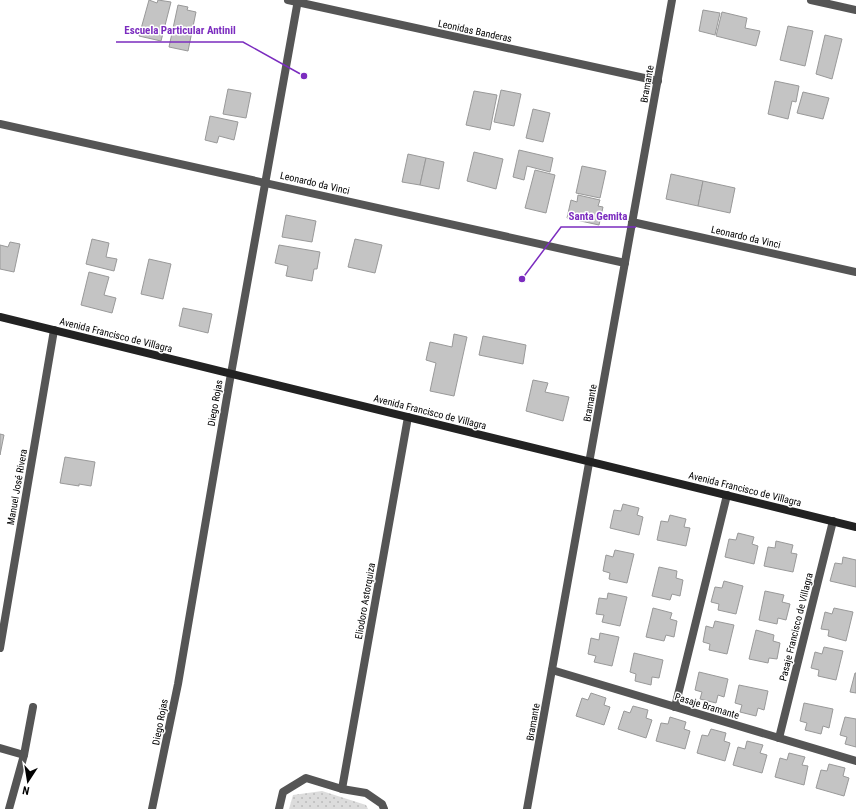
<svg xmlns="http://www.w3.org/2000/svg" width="856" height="809" font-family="'Roboto Condensed',sans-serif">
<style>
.park{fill:url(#park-dots)}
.building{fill:#c4c4c4;stroke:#999}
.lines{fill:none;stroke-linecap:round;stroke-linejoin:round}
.street{stroke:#555;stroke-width:8}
.secondary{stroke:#222;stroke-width:8}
.labels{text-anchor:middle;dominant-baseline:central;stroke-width:3;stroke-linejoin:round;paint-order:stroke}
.street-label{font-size:10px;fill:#000;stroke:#fff}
.leader{fill:none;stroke:#7b2cbf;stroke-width:1.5}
.callout-dot{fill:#7b2cbf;stroke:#fff;stroke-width:1.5}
.callout-label{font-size:11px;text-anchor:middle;font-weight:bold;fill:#7b2cbf;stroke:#fff;stroke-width:3;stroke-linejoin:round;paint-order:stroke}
</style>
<defs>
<pattern id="park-dots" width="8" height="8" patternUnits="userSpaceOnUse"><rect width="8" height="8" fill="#dcdcdc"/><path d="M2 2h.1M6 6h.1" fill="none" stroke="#bbb" stroke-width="1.8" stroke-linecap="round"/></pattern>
</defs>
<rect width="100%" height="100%" fill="#fff"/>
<polygon class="park" points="322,791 366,805 368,809 289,809 293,795"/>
<g class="building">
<polygon points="149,0 157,3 158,0 171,2 161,41 139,36"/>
<polygon points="178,5 188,7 187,10 196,12 188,51 169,47"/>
<polygon points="703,10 720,13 715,35 699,31"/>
<polygon points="722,12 747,18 745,28 760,31 756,46 716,36"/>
<polygon points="788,26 813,31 805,66 780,60"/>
<polygon points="825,35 842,39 832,79 816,74"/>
<polygon points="775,81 799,86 796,102 792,101 788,119 768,114"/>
<polygon points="228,89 251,93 246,118 223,114"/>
<polygon points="501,90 521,94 514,126 494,122"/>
<polygon points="474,91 497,95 490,130 466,125"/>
<polygon points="803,92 829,98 823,119 797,113"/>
<polygon points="533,109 550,113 543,142 526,138"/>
<polygon points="210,116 238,122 234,140 219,136 217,143 205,140"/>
<polygon points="519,150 553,158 550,172 527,166 524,180 513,177"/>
<polygon points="474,152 503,159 496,189 467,181"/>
<polygon points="408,154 426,158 420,185 402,182"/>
<polygon points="426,158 444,162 439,189 420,185"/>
<polygon points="582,166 606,171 600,198 576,193"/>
<polygon points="535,170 555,175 546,213 525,208"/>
<polygon points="671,174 703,181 698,206 666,199"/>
<polygon points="703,181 735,188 730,213 698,206"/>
<polygon points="578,195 600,200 598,206 603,207 599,225 567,218 571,200 577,202"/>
<polygon points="286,215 316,221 312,242 282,237"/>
<polygon points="92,239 109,243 106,257 117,259 114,271 86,264"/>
<polygon points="355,239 382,245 375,273 348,267"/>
<polygon points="10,242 20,244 14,272 0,269 0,245 8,247"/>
<polygon points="279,245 320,252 317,269 314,269 312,281 286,276 288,266 275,263"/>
<polygon points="149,259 171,264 163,299 141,294"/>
<polygon points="89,272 109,277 104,295 116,298 112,313 81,305"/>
<polygon points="183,308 212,314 208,333 179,326"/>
<polygon points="454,334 467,337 454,396 430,391 436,363 426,360 430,342 452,347"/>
<polygon points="483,336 526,345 523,364 479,355"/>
<polygon points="533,380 548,383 545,392 569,397 563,421 526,411"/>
<polygon points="0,434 4,435 0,455"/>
<polygon points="65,457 95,462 91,486 79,484 79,486 60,483"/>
<polygon points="623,504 639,508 637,515 643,517 639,535 610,528 614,510 621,511"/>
<polygon points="670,515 686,519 684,527 690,528 686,546 657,540 661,521 668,522"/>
<polygon points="738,533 754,537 752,544 758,546 754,564 725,557 729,539 736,540"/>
<polygon points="776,541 793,545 791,553 797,554 793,572 764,566 768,547 775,548"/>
<polygon points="615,550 634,554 627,583 609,579 610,573 603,571 606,555 613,557"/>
<polygon points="843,557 856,560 856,587 830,581 835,563 842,564"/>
<polygon points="659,567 677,571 676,578 683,580 680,596 672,594 670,600 652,596"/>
<polygon points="724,581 743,586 736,614 718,610 719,604 711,602 715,587 722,588"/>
<polygon points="765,591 784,595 782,602 790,604 786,620 778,618 777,624 759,620"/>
<polygon points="608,593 627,597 620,626 602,622 604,615 596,614 599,598 607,599"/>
<polygon points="653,608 672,613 670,619 677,621 674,637 666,635 664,641 646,637"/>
<polygon points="834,608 853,612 846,641 828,636 829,630 821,629 825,612 832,614"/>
<polygon points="715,621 734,625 727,654 709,650 710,644 703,642 706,626 713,628"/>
<polygon points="756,630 774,635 773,641 780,643 777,659 769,658 768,663 749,659"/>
<polygon points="600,633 619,637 612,666 594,662 596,656 588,654 591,638 599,640"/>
<polygon points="824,647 843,651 836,680 818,676 819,670 811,668 815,652 822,654"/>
<polygon points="634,653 663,660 659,678 652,677 651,685 635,681 636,674 630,672"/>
<polygon points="699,672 728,679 724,697 718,695 716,703 700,699 702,692 695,690"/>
<polygon points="855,673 856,673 856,693 850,692"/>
<polygon points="739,685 768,691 764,710 758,708 756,716 740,712 742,705 735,703"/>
<polygon points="591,693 606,698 604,705 610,707 604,725 576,716 582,698 588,700"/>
<polygon points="804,703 833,709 829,728 823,726 821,734 805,730 807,723 800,721"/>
<polygon points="633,706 648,710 646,718 652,720 646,738 618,729 624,711 630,713"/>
<polygon points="670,717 686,722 684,729 690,731 685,749 656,741 661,723 668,724"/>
<polygon points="845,717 856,719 856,747 845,744 847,737 840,735"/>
<polygon points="711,729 726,733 724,741 730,743 725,761 697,753 702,735 708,736"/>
<polygon points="747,741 763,745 760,753 767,755 762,773 733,765 738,747 745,749"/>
<polygon points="789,753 805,757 802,765 808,766 804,785 775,777 780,758 787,760"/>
<polygon points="829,764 845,768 843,776 849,778 844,796 816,788 821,770 827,771"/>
</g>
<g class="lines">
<g class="street">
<polyline points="288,0 658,81"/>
<polyline points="811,0 856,10"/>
<polyline points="0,124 625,263"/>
<polyline points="632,222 856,272"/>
<polyline points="0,648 54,330"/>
<polyline points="552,670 856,761"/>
<polyline points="675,707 727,495"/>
<polyline points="779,738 833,521"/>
<polyline points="0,748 24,755"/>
<polyline points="342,789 408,417"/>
<polyline points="9,809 24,755 33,707"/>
<polyline points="152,809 178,684 229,385 298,0"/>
<polyline points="279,809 283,792 306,778 342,789 366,793 382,804 384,809"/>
<polyline points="527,809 672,0"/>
</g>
<polyline class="secondary" points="0,317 856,527"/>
</g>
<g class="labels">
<g class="street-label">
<text transform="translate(475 31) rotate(12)">Leonidas Banderas</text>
<text transform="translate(647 84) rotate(-80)">Bramante</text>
<text transform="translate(315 183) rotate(13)">Leonardo da Vinci</text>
<text transform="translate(746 237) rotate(13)">Leonardo da Vinci</text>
<text transform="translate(116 335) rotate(14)">Avenida Francisco de Villagra</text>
<text transform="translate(215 403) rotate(-80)">Diego Rojas</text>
<text transform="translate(590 403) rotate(-80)">Bramante</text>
<text transform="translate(430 412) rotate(14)">Avenida Francisco de Villagra</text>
<text transform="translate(17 487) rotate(-80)">Manuel José Rivera</text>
<text transform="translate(745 489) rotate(14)">Avenida Francisco de Villagra</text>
<text transform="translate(365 601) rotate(-80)">Eliodoro Astorquiza</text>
<text transform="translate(796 627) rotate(-76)">Pasaje Francisco de Villagra</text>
<text transform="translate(707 706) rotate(17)">Pasaje Bramante</text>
<text transform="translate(160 722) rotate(-79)">Diego Rojas</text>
<text transform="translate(533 722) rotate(-80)">Bramante</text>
</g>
</g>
<path class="leader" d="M304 76L243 42H116M522 279L561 227H636"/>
<g class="callout-dot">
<circle cx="304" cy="76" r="4"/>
<circle cx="522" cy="279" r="4"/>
</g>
<g class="callout-label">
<text x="180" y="34">Escuela Particular Antinil</text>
<text x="598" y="220">Santa Gemita</text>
</g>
<g transform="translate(28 781) rotate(192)" stroke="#ffffff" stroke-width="3" paint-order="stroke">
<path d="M0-3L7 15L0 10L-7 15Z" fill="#000000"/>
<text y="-6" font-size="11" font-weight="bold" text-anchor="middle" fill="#000000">N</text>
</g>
</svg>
